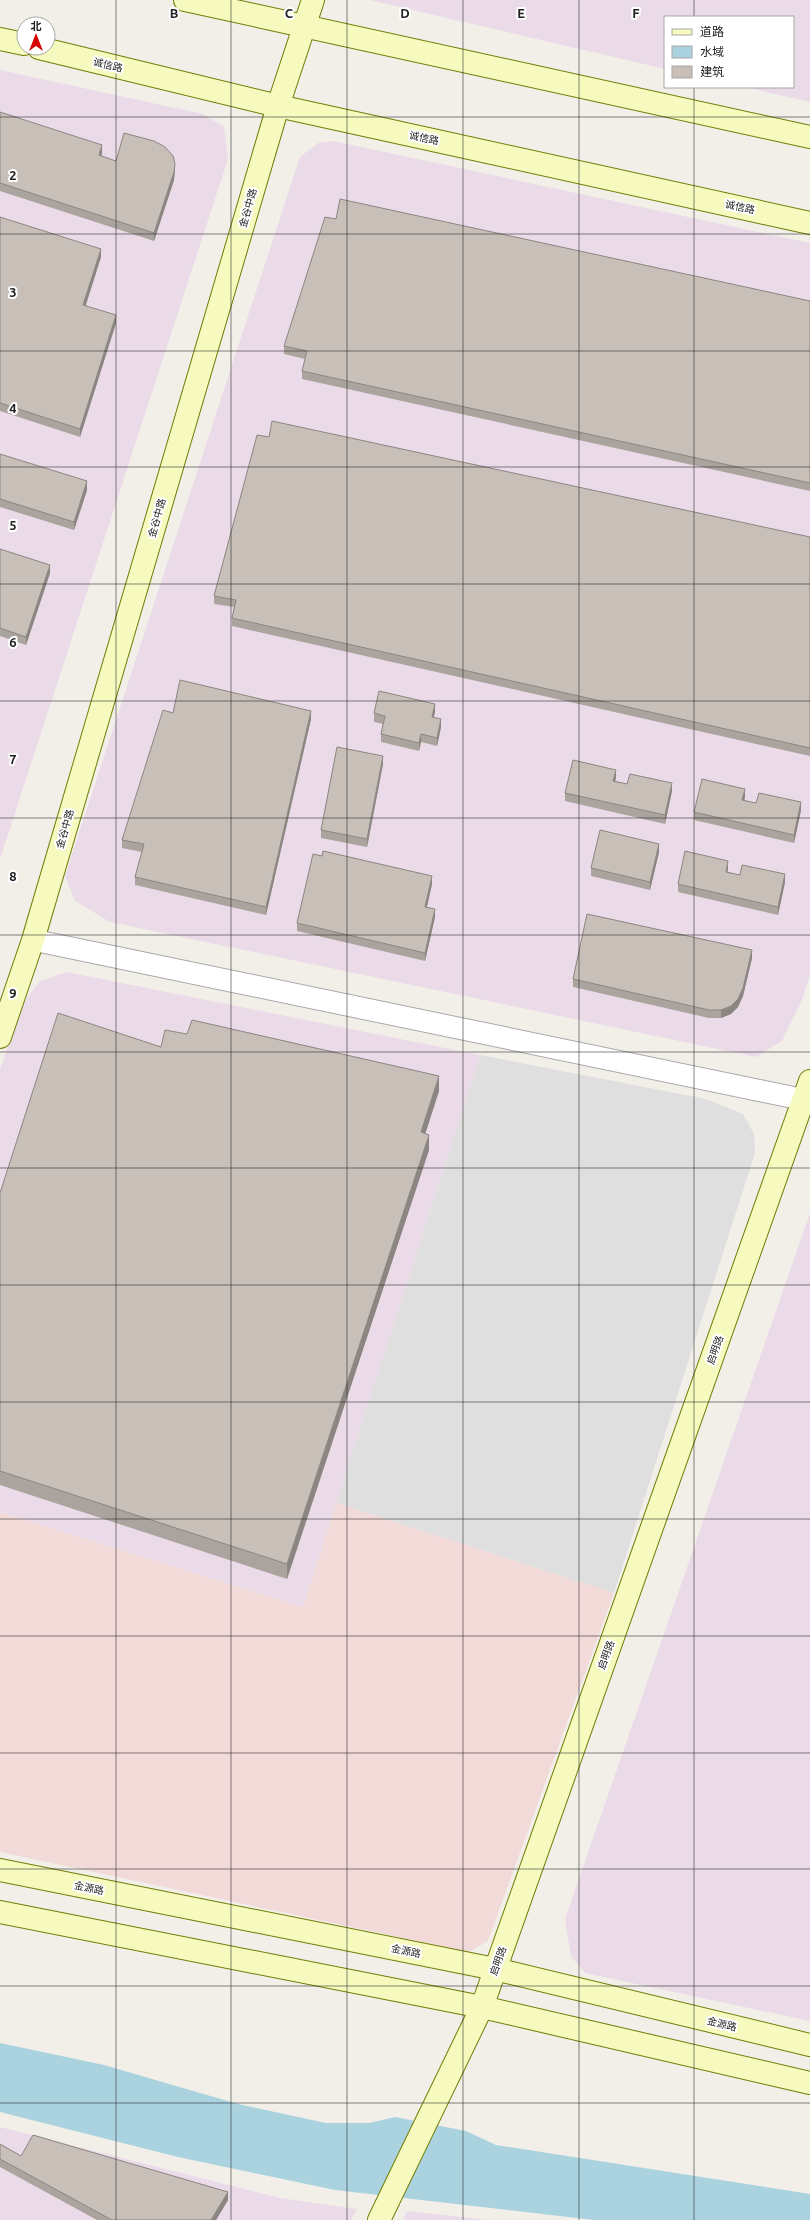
<svg xmlns="http://www.w3.org/2000/svg" width="810" height="2220" font-family="Ubuntu,'Noto Sans SC',sans-serif">
<style>
.residential{fill:#e0dfdf}
.commercial{fill:#f2dad9}
.industrial{fill:#ebdbe8}
.water{fill:#aad3df}
.lines{fill:none;stroke-linecap:round;stroke-linejoin:round}
.street-casing{stroke:#a9a9a9;stroke-width:23}
.secondary-casing{stroke:#707d05;stroke-width:24}
.street{stroke:#fff;stroke-width:21}
.secondary{stroke:#f7fabf;stroke-width:22}
.wall{fill:#aba49e}
.shaded-wall{fill:#8b8681}
.building{fill:#c7bfb8;stroke:#8b8681}
.grid{fill:none;stroke:#222;stroke-width:1;stroke-opacity:0.55}
.labels{text-anchor:middle;dominant-baseline:central;stroke-width:4;stroke-linejoin:round;paint-order:stroke}
.street-label{font-size:10px;fill:#222;stroke:#fff}
.grid-label{font-size:13px;text-anchor:middle;font-weight:bold;fill:#222;stroke:#fff;stroke-width:4;stroke-linejoin:round;paint-order:stroke}
</style>
<rect width="100%" height="100%" fill="#f2efe9"/>
<polygon class="residential" points="480,1055 706,1099 743,1114 754,1134 755,1153 614,1593 336,1503"/>
<polygon class="commercial" points="336,1503 614,1593 488,1941 469,1952 0,1852 0,1512 303,1607"/>
<g class="industrial">
<polygon points="370,0 810,0 810,102 744,87 793,87 793,17 665,17 665,69"/>
<polygon points="0,70 203,114 224,127 228,159 0,859"/>
<polygon points="333,141 810,243 810,974 802,1000 782,1041 756,1057 110,922 75,901 65,876 300,157 318,143"/>
<polygon points="67,972 480,1055 303,1607 0,1512 0,1070 21,1006 40,981"/>
<polygon points="810,1213 810,2021 585,1973 571,1956 565,1919"/>
<polygon points="0,2127 280,2198 357,2209 351,2220 0,2220"/>
<polygon points="407,2211 488,2220 403,2220"/>
</g>
<polygon class="water" points="0,2043 104,2065 238,2104 326,2123 369,2123 395,2117 466,2131 496,2145 810,2194 810,2220 594,2220 335,2190 178,2157 0,2112"/>
<g class="lines">
<defs>
<polyline id="street" points="33,940 810,1101"/>
<g id="secondary">
<polyline points="185,0 810,137"/>
<polyline points="0,39 24,44"/>
<polyline points="39,48 278,106 810,223"/>
<polyline points="0,1037 33,940 278,106 313,0"/>
<polyline points="0,1870 495,1969 810,2045"/>
<polyline points="0,1912 482,2007 810,2083"/>
<polyline points="379,2220 482,2007 810,1081"/>
</g>
</defs>
<use href="#street" class="street-casing"/>
<use href="#secondary" class="secondary-casing"/>
<use href="#street" class="street"/>
<use href="#secondary" class="secondary"/>
</g>
<g class="wall">
<polygon points="0,112 102,153 101,156 116,161 175,172 174,180 154,241 0,191"/>
<polygon points="0,217 101,257 86,305 116,323 80,437 0,411"/>
<polygon points="810,301 810,491 302,379 302,371 305,359 284,354 284,346"/>
<polygon points="0,454 87,490 74,530 0,507"/>
<polygon points="810,537 810,756 232,626 232,618 234,607 214,604 214,596"/>
<polygon points="0,549 50,573 26,645 0,636"/>
<polygon points="435,712 433,717 441,727 437,746 421,742 419,751 381,742 381,734 383,724 374,722 374,713"/>
<polygon points="173,713 311,719 266,915 135,885 135,877 142,852 122,848 122,840"/>
<polygon points="383,764 367,847 321,838 321,830"/>
<polygon points="616,778 615,781 627,784 672,791 665,824 565,801 565,793"/>
<polygon points="745,797 744,801 756,803 801,810 794,843 694,820 694,812"/>
<polygon points="659,852 650,890 591,876 591,868"/>
<polygon points="728,869 727,872 740,875 785,882 778,915 678,892 678,884"/>
<polygon points="432,884 427,907 435,917 425,961 297,931 297,923"/>
<polygon points="752,958 743,996 738,1007 731,1014 721,1018 709,1018 573,987 573,979"/>
<polygon points="161,1047 439,1091 425,1134 429,1150 287,1579 0,1485 0,1193"/>
<polygon points="0,2144 21,2156 228,2200 216,2220 97,2220 0,2167"/>
</g>
<g class="shaded-wall">
<polygon points="102,145 102,153 99,163 99,155"/>
<polygon points="175,164 174,180 154,241 154,233"/>
<polygon points="101,249 101,257 83,313 83,305"/>
<polygon points="116,315 116,323 80,437 80,429"/>
<polygon points="87,481 87,490 74,530 74,522"/>
<polygon points="50,565 50,573 26,645 26,637"/>
<polygon points="435,704 435,712 432,725 432,717"/>
<polygon points="311,711 311,719 266,915 266,907"/>
<polygon points="441,719 441,727 437,746 437,738"/>
<polygon points="421,734 421,742 419,751 419,743"/>
<polygon points="383,756 383,764 367,847 367,839"/>
<polygon points="616,770 616,778 613,789 613,781"/>
<polygon points="672,783 672,791 665,824 665,815"/>
<polygon points="745,789 745,797 742,808 742,800"/>
<polygon points="801,802 801,810 794,843 794,835"/>
<polygon points="659,844 659,852 650,890 650,882"/>
<polygon points="728,861 728,869 726,880 726,872"/>
<polygon points="785,874 785,882 778,915 778,907"/>
<polygon points="432,876 432,884 425,915 425,907"/>
<polygon points="435,909 435,917 425,961 425,953"/>
<polygon points="752,950 752,958 743,996 738,1007 731,1014 721,1018 721,1010"/>
<polygon points="439,1076 439,1091 421,1147 421,1132"/>
<polygon points="429,1135 429,1150 287,1579 287,1564"/>
<polygon points="228,2192 228,2200 216,2220 211,2220"/>
</g>
<g class="building">
<polygon points="0,112 102,145 99,155 116,161 124,133 154,141 165,147 173,156 175,164 174,172 154,233 0,183"/>
<polygon points="340,199 810,301 810,483 302,371 307,351 284,346 325,217 336,219"/>
<polygon points="0,217 101,249 83,305 116,315 80,429 0,403"/>
<polygon points="272,421 810,537 810,748 232,618 236,600 214,596 257,435 269,437"/>
<polygon points="0,454 87,481 74,522 0,499"/>
<polygon points="0,549 50,565 26,637 0,628"/>
<polygon points="180,680 311,711 266,907 135,877 144,844 122,840 163,710 173,713"/>
<polygon points="379,691 435,704 432,717 441,719 437,738 421,734 419,743 381,734 385,716 374,713"/>
<polygon points="337,747 383,756 367,839 321,830"/>
<polygon points="573,760 616,770 613,781 627,784 630,774 672,783 665,815 565,793"/>
<polygon points="702,779 745,789 742,800 756,803 759,793 801,802 794,835 694,812"/>
<polygon points="600,830 659,844 650,882 591,868"/>
<polygon points="323,851 432,876 425,907 435,909 425,953 297,923 313,854 322,856"/>
<polygon points="685,851 728,861 726,872 740,875 742,865 785,874 778,907 678,884"/>
<polygon points="587,914 752,950 743,988 738,999 731,1006 721,1010 709,1010 573,979"/>
<polygon points="58,1013 161,1047 165,1030 187,1034 192,1020 439,1076 421,1132 429,1135 287,1564 0,1471 0,1193"/>
<polygon points="33,2135 228,2192 211,2220 112,2220 0,2159 0,2144 21,2156"/>
</g>
<path class="grid" d="M116,0V2220M231,0V2220M347,0V2220M463,0V2220M579,0V2220M694,0V17M694,87V2220M0,117H810M0,234H810M0,351H810M0,467H810M0,584H810M0,701H810M0,818H810M0,935H810M0,1052H810M0,1168H810M0,1285H810M0,1402H810M0,1519H810M0,1636H810M0,1753H810M0,1869H810M0,1986H810M0,2103H810"/>
<g class="labels">
<g class="street-label">
<text transform="translate(108 65) rotate(14)">诚信路</text>
<text transform="translate(424 138) rotate(12)">诚信路</text>
<text transform="translate(740 207) rotate(12)">诚信路</text>
<text transform="translate(248 208) rotate(-74)">金谷中路</text>
<text transform="translate(157 518) rotate(-74)">金谷中路</text>
<text transform="translate(65 829) rotate(-74)">金谷中路</text>
<text transform="translate(715 1350) rotate(-70)">启明路</text>
<text transform="translate(606 1655) rotate(-70)">启明路</text>
<text transform="translate(89 1888) rotate(11)">金源路</text>
<text transform="translate(406 1951) rotate(11)">金源路</text>
<text transform="translate(498 1961) rotate(-70)">启明路</text>
<text transform="translate(722 2024) rotate(14)">金源路</text>
</g>
</g>
<g class="grid-label">
<text x="174" y="18">B</text>
<text x="289" y="18">C</text>
<text x="405" y="18">D</text>
<text x="521" y="18">E</text>
<text x="636" y="18">F</text>
<text x="13" y="180">2</text>
<text x="13" y="297">3</text>
<text x="13" y="413">4</text>
<text x="13" y="530">5</text>
<text x="13" y="647">6</text>
<text x="13" y="764">7</text>
<text x="13" y="881">8</text>
<text x="13" y="998">9</text>
</g>
<rect x="664" y="16" width="130" height="72" fill="#ffffff" stroke="#a7a7a7"/>
<rect x="672" y="29" width="20" height="6" fill="#f7fabf" stroke="#a7a7a7"/>
<text x="700" y="36" font-size="12" fill="#222222">道路</text>
<rect x="672" y="46" width="20" height="12" fill="#aad3df" stroke="#a7a7a7"/>
<text x="700" y="56" font-size="12" fill="#222222">水域</text>
<rect x="672" y="66" width="20" height="12" fill="#c7bfb8" stroke="#a7a7a7"/>
<text x="700" y="76" font-size="12" fill="#222222">建筑</text>
<g transform="translate(36 36)"><circle r="19" fill="#ffffff" stroke="#a7a7a7"/>
<path d="M0-3L7 15L0 10L-7 15Z" fill="#d40000"/>
<text y="-6" font-size="11" font-weight="bold" text-anchor="middle" fill="#222222">北</text>
</g>
</svg>
